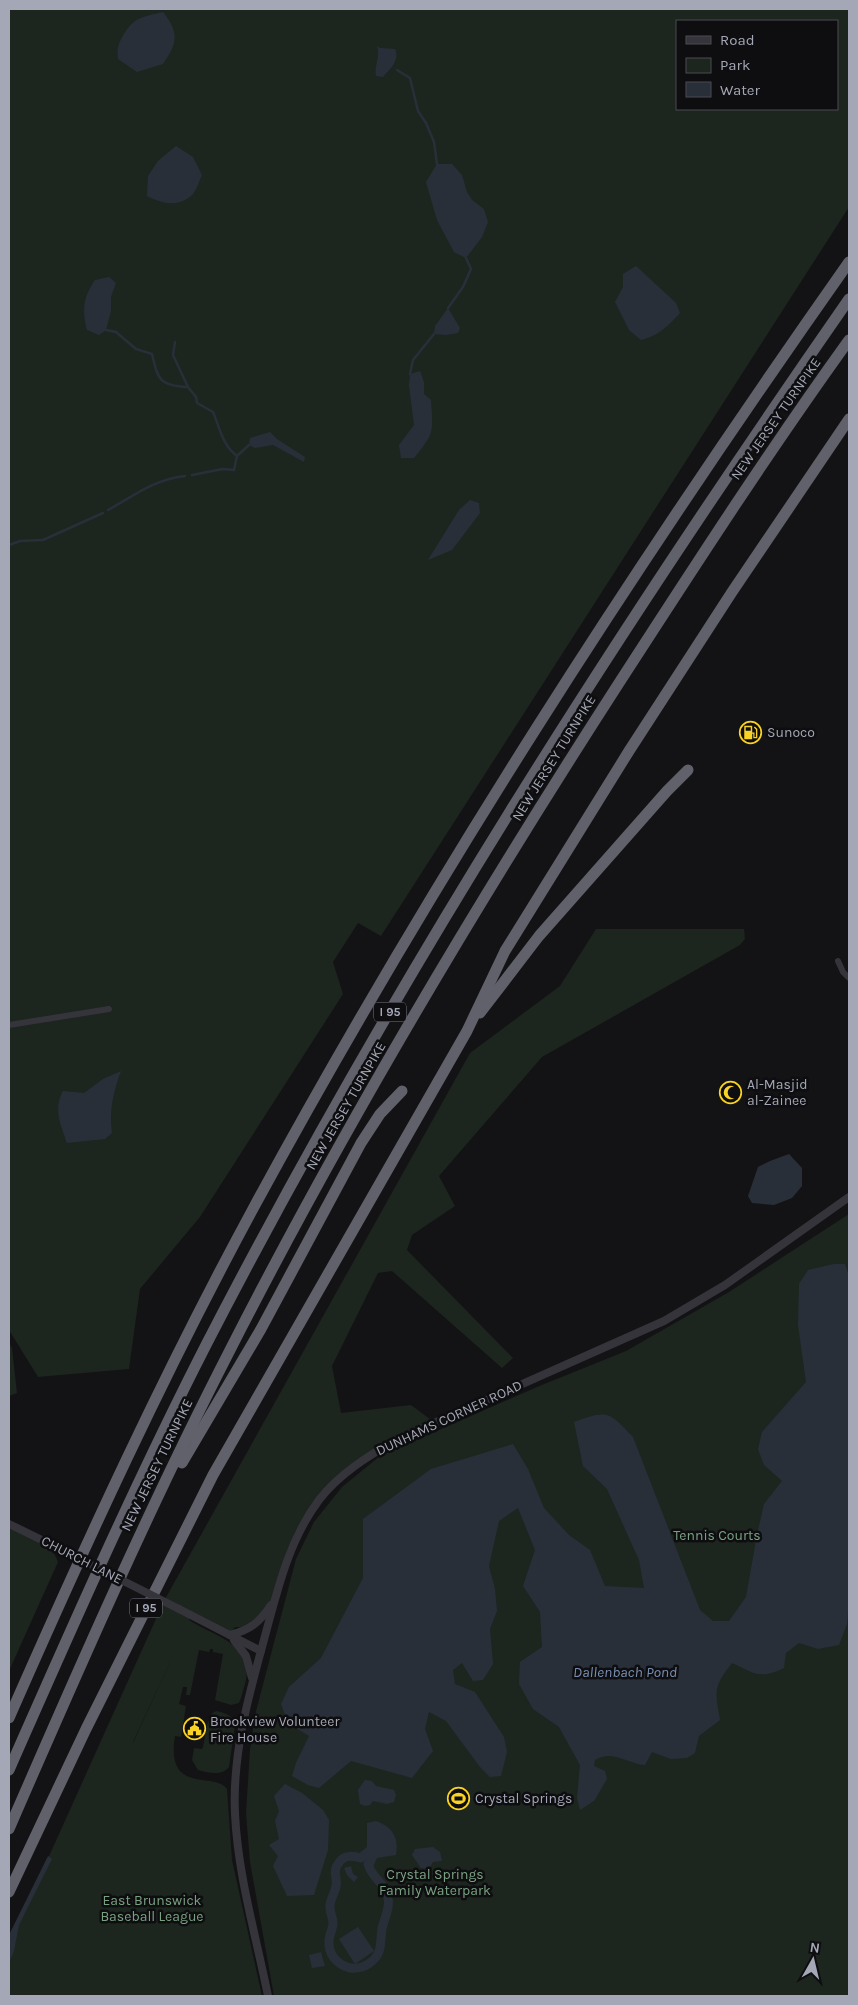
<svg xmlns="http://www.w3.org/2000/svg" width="858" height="2005" font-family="Karla,sans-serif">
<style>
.green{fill:#1d251f;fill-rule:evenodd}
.water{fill:#292f39}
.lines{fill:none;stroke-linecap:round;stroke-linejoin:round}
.stream{stroke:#292f39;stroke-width:2.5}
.canal{stroke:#292f39;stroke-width:9}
.minor{stroke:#34343a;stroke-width:6}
.tertiary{stroke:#34343a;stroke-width:8}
.motorway{stroke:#60616b;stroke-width:11}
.tertiary-bridge{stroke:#34343a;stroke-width:8}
.labels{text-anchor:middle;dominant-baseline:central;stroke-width:5;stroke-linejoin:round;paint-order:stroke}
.shield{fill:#0e0e10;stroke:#777984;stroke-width:1}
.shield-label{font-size:12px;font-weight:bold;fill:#a4a7b6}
.street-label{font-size:14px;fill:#a4a7b6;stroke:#0e0e10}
.poi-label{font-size:14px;fill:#a4a7b6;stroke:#0e0e10;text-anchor:start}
.park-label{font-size:14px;fill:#7aa282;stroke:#0e0e10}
.water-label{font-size:15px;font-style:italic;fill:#798fb3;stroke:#0e0e10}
</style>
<rect width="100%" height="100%" fill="#131315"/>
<g class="green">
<path d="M9,9H849V207L381,936L358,923L333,962L343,994L200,1217L140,1289L129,1369L38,1377L9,1330ZM677,21H837V109H677Z"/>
<path d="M596,929H744L745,939L740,945L542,1057L439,1176L455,1206L412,1235L407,1250L513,1358L502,1368L392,1271L378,1273L332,1366L341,1413L411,1405L434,1422L353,1467L307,1517L276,1596L259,1617L244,1627H235L229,1635L191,1616L189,1620C214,1637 256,1643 245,1684C243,1690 242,1697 239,1703L231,1705L215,1700L223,1654L213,1652V1649H210L209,1652L199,1650L190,1695H186L187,1687H183L179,1704L186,1706L181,1737L175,1736C165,1796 216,1771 227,1789L232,1860L262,1996H9V1945L164,1601L470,1053L560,986ZM176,1649L133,1743V1742Z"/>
<polygon points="849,1214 849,1996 274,1996 250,1862 246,1813 250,1750 255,1715 296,1559 314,1522 342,1487 380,1456 537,1387 626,1351 729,1292"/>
<polygon points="9,1343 12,1348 17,1393 9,1396"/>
<polygon points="9,1524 50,1544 58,1562 9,1671"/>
<path d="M217,1711C226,1714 234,1715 235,1725L229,1767C222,1776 208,1773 198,1770L192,1760L194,1748L202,1749L203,1747L208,1721L214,1722L218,1720L215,1717L209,1716L214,1712Z"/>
</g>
<g class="water">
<path d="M163,12C180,33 177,44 163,64L137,72L118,59C117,48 118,44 124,34C135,16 144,17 163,12Z"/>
<path d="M377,46L380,48L395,49C400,61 390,69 383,77L376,76C374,65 381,56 377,46Z"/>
<path d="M176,146L193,157L202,175C199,181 196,192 191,196C177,208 161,203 147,196L148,176L158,161Z"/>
<polygon points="437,164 452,164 462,175 467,192 472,200 484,209 488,222 482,237 466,258 454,252 437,220 426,182"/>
<path d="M636,266L676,303L680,313C668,326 658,336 641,340L629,330L615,302L623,287V274Z"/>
<path d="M109,277L116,283L111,297V311L106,330L99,335L87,330C82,309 83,298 95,280Z"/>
<polygon points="448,308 460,328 458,333 446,335 434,334 435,326"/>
<path d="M420,371L424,382V394L431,400C433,433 435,432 414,458H401L399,445L414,425L409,385L410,374Z"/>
<polygon points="270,432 277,439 305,457 304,462 273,445 255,448 249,445 250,438"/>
<polygon points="470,500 479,503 480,513 452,550 428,560 459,510"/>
<path d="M121,1071C113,1093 109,1110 112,1133L105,1139L67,1143C61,1125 53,1109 63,1091L84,1093L103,1079Z"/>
<polygon points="789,1154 802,1168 802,1186 792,1198 774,1205 752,1203 748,1196 758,1167 770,1161"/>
<path d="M834,1264H845L849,1276V1601L847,1624L839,1645L818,1649L799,1643L786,1653L784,1668C760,1680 754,1673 732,1663C713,1687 715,1691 720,1720L699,1736L695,1753L687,1758L671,1759L652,1752L645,1765C628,1764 612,1749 595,1760L594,1766L605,1771L607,1779L594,1801L580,1810L577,1798L580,1765L559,1727L533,1709L519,1684L520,1662L542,1647L540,1612L523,1586L535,1550L518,1508L499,1521L489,1566L495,1589L497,1611L490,1629L493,1664L483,1680L473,1681L462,1663L453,1670L455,1684L475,1692L504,1737L507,1752L501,1776L490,1777L480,1767L446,1721L429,1712L425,1729L433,1751L412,1778L351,1761L319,1788L308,1785L292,1776L296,1763L309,1736L288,1723L281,1704L289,1687L321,1658L363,1578V1519L431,1469L513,1444L528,1469L544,1508L569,1535L590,1550L605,1586L644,1588L639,1560L607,1489L583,1466L574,1422C608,1410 608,1411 633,1437L700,1610L713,1621H729L746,1597L757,1535L764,1504L782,1481L764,1465L758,1449L762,1432L806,1382L798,1325L799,1284L808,1270Z"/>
<polygon points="365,1780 372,1781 376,1786 394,1790 396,1795 394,1802 387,1804 373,1801 370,1805 365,1806 360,1804 358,1790"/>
<polygon points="285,1784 302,1793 323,1810 329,1820 328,1850 314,1895 287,1896 273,1866 278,1856 269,1845 279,1839 275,1821 279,1811 274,1796"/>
<path d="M376,1821C393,1827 399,1838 396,1855L377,1858L373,1867L357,1855L367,1847V1823Z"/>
<polygon points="433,1847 440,1852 442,1861 433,1862 429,1869 421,1868 412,1855 415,1849"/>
<polygon points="48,1856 52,1859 19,1925 14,1951 9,1963 9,1935"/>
<polygon points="351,1866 353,1874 358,1877 354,1882 347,1875 344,1868"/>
<polygon points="358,1927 374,1951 355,1964 339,1939"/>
<polygon points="321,1952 325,1966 312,1968 309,1955"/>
</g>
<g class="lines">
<g class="stream">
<polyline points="397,70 410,78 418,111 426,123 434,142 437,164"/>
<polyline points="448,308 463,287 471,269 466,258"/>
<path d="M106,330L116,332L136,349L152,354C158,380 160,386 188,387L196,397L197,403L213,412C220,428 222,445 237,456L249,445"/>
<polyline points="175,342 173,355 188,387"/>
<polyline points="410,374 413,360 434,334"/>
<polyline points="192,475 223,469 234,470 237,456"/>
<path d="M108,510C135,495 153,480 185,476"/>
<polyline points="9,545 20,541 43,540 103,513"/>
</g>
<path class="canal" d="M361,1858C352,1855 343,1855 338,1864C332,1872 338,1879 336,1886C335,1894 329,1900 330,1908C330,1913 333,1918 333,1923C333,1929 329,1935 329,1941C328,1959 345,1972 362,1967C371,1964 378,1957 380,1948C381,1942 381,1936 382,1929C385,1915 393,1904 385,1889C379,1879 372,1877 368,1864"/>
<g class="minor">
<polyline points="838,961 843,972 849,978"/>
<polyline points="9,1025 109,1009"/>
</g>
<g class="tertiary">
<polyline points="9,1524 50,1544"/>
<polyline points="179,1609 261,1651"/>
<path d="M230,1635C250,1630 260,1622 271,1605"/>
<polyline points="234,1640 246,1656 252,1678"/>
<path d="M268,1996C256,1936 238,1876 235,1814C232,1754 249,1694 265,1636C278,1588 289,1540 319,1500C339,1474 368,1456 396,1440L664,1321L725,1285L849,1197"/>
</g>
<g class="motorway">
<polyline points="480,1013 539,936 667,791 688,770"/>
<polyline points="182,1463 261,1329 361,1143 380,1114 402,1091"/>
<path d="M9,1718C85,1545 164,1373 254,1207C432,879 635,566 849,262"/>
<path d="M9,1770C72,1627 135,1484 206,1345C394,980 615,635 849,299"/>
<path d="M9,1829C79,1668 149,1508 229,1352C346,1122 479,900 619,683C694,567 769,451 849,340"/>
<polyline points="9,1892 86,1729 213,1475 467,1031 505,951 629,751 732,592 849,419"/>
</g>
<polyline class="tertiary-bridge" points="50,1544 179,1609"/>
</g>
<defs>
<symbol id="fuel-ring" viewBox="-11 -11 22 22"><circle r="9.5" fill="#0e0e10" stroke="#f9d226" stroke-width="1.5"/><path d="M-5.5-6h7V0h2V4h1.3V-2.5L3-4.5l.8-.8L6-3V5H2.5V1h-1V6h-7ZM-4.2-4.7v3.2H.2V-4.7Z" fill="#f9d226"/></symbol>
<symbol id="mosque-ring" viewBox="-11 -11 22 22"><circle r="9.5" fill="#0e0e10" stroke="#f9d226" stroke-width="1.5"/><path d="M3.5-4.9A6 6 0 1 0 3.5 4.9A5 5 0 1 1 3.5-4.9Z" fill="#f9d226"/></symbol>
<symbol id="civic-ring" viewBox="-11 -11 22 22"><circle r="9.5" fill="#0e0e10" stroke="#f9d226" stroke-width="1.5"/><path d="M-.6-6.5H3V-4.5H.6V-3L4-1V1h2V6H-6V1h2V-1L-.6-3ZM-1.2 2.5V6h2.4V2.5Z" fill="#f9d226"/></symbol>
<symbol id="stadium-ring" viewBox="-11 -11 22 22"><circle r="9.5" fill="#0e0e10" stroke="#f9d226" stroke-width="1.5"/><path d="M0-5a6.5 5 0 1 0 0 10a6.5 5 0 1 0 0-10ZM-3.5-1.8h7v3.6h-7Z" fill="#f9d226"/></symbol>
</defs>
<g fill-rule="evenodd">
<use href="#fuel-ring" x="738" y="720" width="25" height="25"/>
<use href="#mosque-ring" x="718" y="1080" width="25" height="25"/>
<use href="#civic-ring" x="182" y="1716" width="25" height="25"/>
<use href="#stadium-ring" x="446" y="1786" width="25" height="25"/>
</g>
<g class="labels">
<g class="shield">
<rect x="374" y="1002.5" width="32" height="19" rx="4"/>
<rect x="130" y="1598.5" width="32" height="19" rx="4"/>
</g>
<g class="shield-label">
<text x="390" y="1012">I 95</text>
<text x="146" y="1608">I 95</text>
</g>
<g class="street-label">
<text transform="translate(776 419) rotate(-55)">NEW JERSEY TURNPIKE</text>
<text transform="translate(554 758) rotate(-58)">NEW JERSEY TURNPIKE</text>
<text transform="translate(346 1106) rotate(-60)">NEW JERSEY TURNPIKE</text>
<text transform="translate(449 1418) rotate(-25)">DUNHAMS CORNER ROAD</text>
<text transform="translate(157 1465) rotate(-64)">NEW JERSEY TURNPIKE</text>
<text transform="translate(82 1560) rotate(27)">CHURCH LANE</text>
</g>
<g class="poi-label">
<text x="767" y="732">Sunoco</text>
<text x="747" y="1084">Al-Masjid<tspan x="747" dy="16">al-Zainee</tspan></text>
<text x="210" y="1721">Brookview Volunteer<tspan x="210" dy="16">Fire House</tspan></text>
<text x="475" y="1798">Crystal Springs</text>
</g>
<g class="park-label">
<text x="717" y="1535">Tennis Courts</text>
<text x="435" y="1874">Crystal Springs<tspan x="435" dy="16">Family Waterpark</tspan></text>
<text x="152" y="1900">East Brunswick<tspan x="152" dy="16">Baseball League</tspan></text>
</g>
<g class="water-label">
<text x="625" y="1672">Dallenbach Pond</text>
</g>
</g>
<rect width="858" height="2005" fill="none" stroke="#a4a7b6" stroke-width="20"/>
<rect x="676" y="20" width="162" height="90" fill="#0e0e10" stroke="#4a4b52"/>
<rect x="686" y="36" width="25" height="8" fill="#34343a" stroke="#4a4b52"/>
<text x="720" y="45" font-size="15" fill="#a4a7b6">Road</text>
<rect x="686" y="58" width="25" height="15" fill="#1d251f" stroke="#4a4b52"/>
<text x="720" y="70" font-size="15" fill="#a4a7b6">Park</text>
<rect x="686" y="82" width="25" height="15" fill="#292f39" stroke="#4a4b52"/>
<text x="720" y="95" font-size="15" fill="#a4a7b6">Water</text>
<g transform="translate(813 1960) rotate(8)" stroke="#0e0e10" stroke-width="4" paint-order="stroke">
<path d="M0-4L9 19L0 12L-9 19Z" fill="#a4a7b6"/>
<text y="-8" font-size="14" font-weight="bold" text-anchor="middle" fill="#a4a7b6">N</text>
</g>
</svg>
